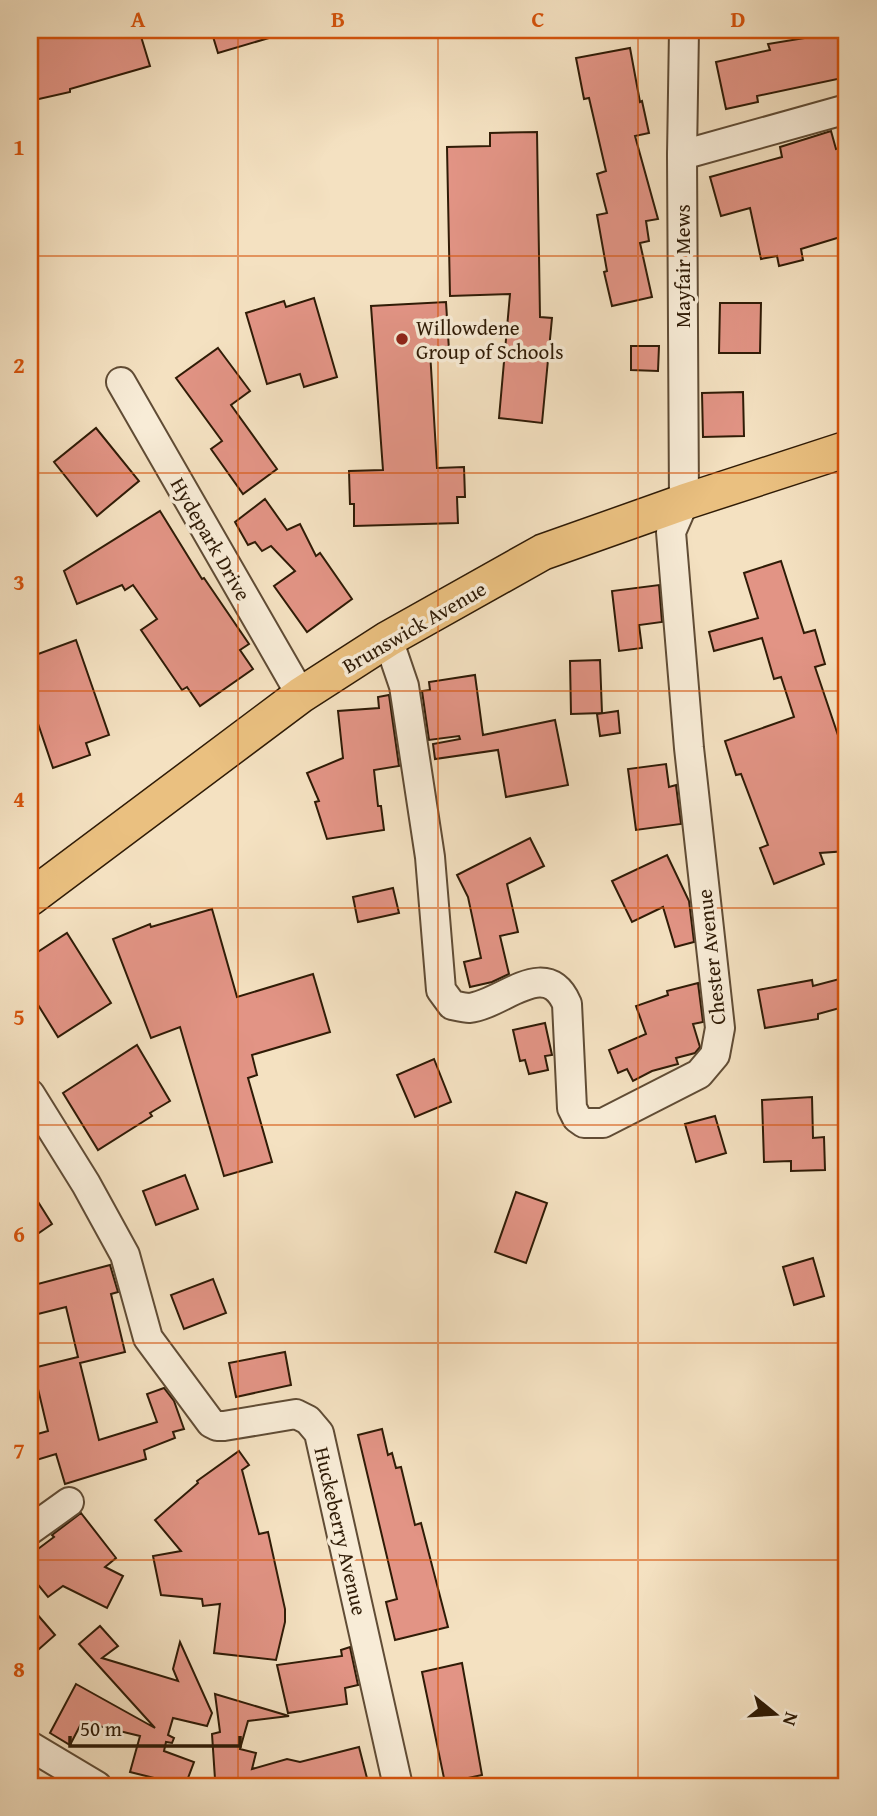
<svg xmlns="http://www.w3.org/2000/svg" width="877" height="1816" font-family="'Gentium Book Plus',serif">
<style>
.building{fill:#e29485;stroke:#2f1b06;stroke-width:2}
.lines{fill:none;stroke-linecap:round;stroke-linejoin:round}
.minor-casing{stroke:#604c35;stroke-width:32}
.major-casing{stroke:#2f1b06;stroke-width:38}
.minor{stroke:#f8ecd7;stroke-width:28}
.major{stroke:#eac080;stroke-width:35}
.grid{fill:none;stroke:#d6530b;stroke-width:2;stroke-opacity:0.55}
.poi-dot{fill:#8f2418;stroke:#f8ecd7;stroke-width:2.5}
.labels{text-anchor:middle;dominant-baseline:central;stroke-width:7;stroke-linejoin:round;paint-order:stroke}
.street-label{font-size:21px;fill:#2f1b06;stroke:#f8ecd7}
.poi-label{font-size:21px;fill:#2f1b06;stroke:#f8ecd7;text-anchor:start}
.neatline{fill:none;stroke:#d6530b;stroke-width:2.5}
.grid-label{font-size:23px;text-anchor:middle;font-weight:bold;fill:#d6530b}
</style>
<rect width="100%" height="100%" fill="#f4e1c1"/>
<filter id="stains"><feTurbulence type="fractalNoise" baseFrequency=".00286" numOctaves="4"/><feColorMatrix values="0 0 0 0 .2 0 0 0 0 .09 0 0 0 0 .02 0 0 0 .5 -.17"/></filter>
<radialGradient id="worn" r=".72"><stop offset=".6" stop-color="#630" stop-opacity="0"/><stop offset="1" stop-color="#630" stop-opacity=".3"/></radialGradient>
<g class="building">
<polygon points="30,30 139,30 150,66 70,89 70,92 30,101"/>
<polygon points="211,30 278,30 279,35 218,53"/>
<polygon points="847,31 847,77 757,96 758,102 726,109 716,62 770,50 768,44"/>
<polygon points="630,48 640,102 642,101 649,133 635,136 658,219 646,221 649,241 640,243 652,297 612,306 604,272 607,271 597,215 607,213 597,174 606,171 589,98 584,99 576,58"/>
<polygon points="831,131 836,149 847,146 847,235 801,249 803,260 779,266 777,256 761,259 750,208 721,216 710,177 782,157 780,147"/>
<polygon points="537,132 540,317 552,318 542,423 499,418 510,294 450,296 447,147 490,146 490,133"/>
<polygon points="314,298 337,377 304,387 300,374 267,384 246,313 284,301 286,307"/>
<polygon points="446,302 449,350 430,351 437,468 464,467 465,497 457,497 458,523 354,526 354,504 350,504 349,471 383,470 371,306"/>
<polygon points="720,303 761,303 760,353 719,353"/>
<polygon points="631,346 659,346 658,371 631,370"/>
<polygon points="218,348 250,391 231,405 277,469 243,494 211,449 222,441 176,378"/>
<polygon points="743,392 744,436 703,437 702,393"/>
<polygon points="96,428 139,481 97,516 54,462"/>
<polygon points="265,499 287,530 300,524 316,556 320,553 352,599 307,632 274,586 295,571 271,546 262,551 255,542 248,545 235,522"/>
<polygon points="160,511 202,579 204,578 249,644 240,650 253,669 200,706 187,687 182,690 141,630 157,619 133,585 125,590 122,585 77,604 64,571"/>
<polygon points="781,561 804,633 815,630 825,664 815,667 847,762 847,851 820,853 824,864 774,884 760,848 768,845 741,774 736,775 725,741 794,717 781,677 774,679 762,638 714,651 709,632 758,618 744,573"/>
<polygon points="659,585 662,622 639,625 642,648 619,651 612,591"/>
<polygon points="76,640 109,735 86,743 90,755 53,768 30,700 30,657"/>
<polygon points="600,660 602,713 571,714 570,661"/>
<polygon points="475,675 483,735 555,720 568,785 506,797 498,750 435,759 433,744 460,739 459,736 429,740 422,691 430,690 429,682"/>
<polygon points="389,695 399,766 374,770 378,806 381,806 384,830 327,839 315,802 319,801 307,773 343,758 338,711 379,708 378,697"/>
<polygon points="618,711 620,733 600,736 597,714"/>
<polygon points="666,764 669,787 676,785 681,824 636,830 628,769"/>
<polygon points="530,838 544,866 507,884 518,932 500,936 509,974 492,982 470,987 464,962 481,958 468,897 457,875"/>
<polygon points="667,855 689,901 694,942 675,947 663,907 632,922 612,881"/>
<polygon points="393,888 399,913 358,922 353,897"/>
<polygon points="212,909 237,997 313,974 330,1032 252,1055 257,1075 248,1078 272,1162 224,1176 180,1027 151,1038 113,939 150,924 151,927"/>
<polygon points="67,933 111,1003 58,1037 30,992 30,957"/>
<polygon points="847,977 847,1006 818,1014 818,1019 765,1028 758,990 812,980 813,986"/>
<polygon points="698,983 703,1022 693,1024 700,1047 695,1053 676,1058 678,1064 652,1071 633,1081 627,1069 618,1073 609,1050 646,1034 636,1006 668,995 667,991"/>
<polygon points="545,1023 552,1055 545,1056 548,1070 529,1074 525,1060 520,1061 513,1030"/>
<polygon points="137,1045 170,1101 150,1113 152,1116 98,1150 63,1093"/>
<polygon points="434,1059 451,1102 415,1117 397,1075"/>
<polygon points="812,1097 813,1138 824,1137 825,1170 791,1171 791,1161 764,1162 762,1100"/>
<polygon points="715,1116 726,1153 696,1162 685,1124"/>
<polygon points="185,1175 198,1209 156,1225 143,1191"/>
<polygon points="30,1189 52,1224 30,1239"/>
<polygon points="516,1192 547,1203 526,1263 495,1252"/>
<polygon points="813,1258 824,1296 794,1305 783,1267"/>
<polygon points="110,1265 118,1292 111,1294 125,1352 80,1363 99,1440 157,1422 147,1394 164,1388 174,1401 184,1429 173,1432 175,1438 144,1450 146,1459 65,1484 56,1454 30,1462 30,1436 48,1431 33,1368 78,1357 66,1307 30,1316 30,1286"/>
<polygon points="213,1279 226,1313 184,1329 171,1295"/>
<polygon points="285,1352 291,1385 236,1397 229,1363"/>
<polygon points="382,1429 388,1455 392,1453 396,1468 401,1467 415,1525 421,1523 448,1627 395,1640 386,1602 397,1599 358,1435"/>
<polygon points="239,1451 249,1465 242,1470 259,1534 268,1532 285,1609 285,1622 276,1660 214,1653 220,1604 203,1606 202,1599 161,1595 153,1556 181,1551 155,1520 198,1483 197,1481"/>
<polygon points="81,1513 116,1558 105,1567 123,1576 107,1608 63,1586 48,1597 30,1575 30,1555 54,1537 52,1535"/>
<polygon points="30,1606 55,1635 30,1657"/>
<polygon points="100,1626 118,1646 102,1658 178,1681 173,1669 180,1642 212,1713 207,1726 173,1718 168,1735 174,1738 172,1743 166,1742 164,1751 194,1762 185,1786 159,1786 162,1780 130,1772 140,1736 82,1722 70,1745 50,1733 76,1684 155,1728 79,1644"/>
<polygon points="350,1647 358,1685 345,1688 347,1704 288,1713 277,1665 342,1656 341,1650"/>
<polygon points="462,1663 482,1775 445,1783 422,1672"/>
<polygon points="215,1694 289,1716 248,1721 240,1749 256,1753 252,1769 287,1759 300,1762 359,1747 369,1786 209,1786 208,1780 215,1779 212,1734 220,1732"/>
</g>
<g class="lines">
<defs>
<g id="minor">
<polyline points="682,155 847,109"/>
<polyline points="121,382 301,695"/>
<path d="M388,639L404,686L430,857L441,990L452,1005C457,1006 464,1008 469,1008C502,1005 546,955 567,1004L572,1108L577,1118L584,1123H603L699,1074L715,1055L720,1028L689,748L671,532L684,502L682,155L684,30"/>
<polyline points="30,1094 86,1184 125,1255 148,1338 211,1423 217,1426 224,1426 296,1414 308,1420 319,1433 398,1786"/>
<polyline points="30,1530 69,1502"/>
<polyline points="30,1746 97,1786"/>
</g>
<polyline id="major" points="30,898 301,695 388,639 543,552 684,502 847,449"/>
</defs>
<use href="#minor" class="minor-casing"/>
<use href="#major" class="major-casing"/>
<use href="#minor" class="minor"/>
<use href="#major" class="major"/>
</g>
<path class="grid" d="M238,30V1786M438,30V1786M638,30V1786M30,256H847M30,473H847M30,691H847M30,908H847M30,1125H847M30,1343H847M30,1560H847"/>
<circle class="poi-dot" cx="402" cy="339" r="7"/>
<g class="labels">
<g class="street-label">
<text transform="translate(682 266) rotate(-90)">Mayfair Mews</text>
<text transform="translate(211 539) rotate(60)">Hydepark Drive</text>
<text transform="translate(414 627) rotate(-30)">Brunswick Avenue</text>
<text transform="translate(711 957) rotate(-96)">Chester Avenue</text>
<text transform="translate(341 1531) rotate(77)">Huckeberry Avenue</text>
</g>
<g class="poi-label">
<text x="416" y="327">Willowdene<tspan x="416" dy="24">Group of Schools</tspan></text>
</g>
</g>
<rect width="877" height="1816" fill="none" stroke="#f4e1c1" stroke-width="77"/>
<g transform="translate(775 1714) rotate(108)" stroke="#f8ecd7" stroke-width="5" paint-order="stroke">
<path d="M0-5L12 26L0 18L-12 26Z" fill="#2f1b06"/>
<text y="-10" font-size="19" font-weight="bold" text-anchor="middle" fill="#2f1b06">N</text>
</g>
<path d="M70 1736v10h170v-10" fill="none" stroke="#2f1b06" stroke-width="3.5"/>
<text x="80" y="1736" font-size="21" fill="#2f1b06" stroke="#f8ecd7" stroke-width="5" paint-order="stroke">50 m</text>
<rect x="38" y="38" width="800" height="1740" class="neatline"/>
<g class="grid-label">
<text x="138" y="27">A</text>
<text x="338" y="27">B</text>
<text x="538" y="27">C</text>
<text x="738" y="27">D</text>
<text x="19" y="155">1</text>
<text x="19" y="373">2</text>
<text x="19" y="590">3</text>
<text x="19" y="807">4</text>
<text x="19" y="1025">5</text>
<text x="19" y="1242">6</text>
<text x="19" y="1459">7</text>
<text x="19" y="1677">8</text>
</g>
<rect width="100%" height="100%" filter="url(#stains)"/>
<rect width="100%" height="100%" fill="url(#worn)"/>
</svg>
